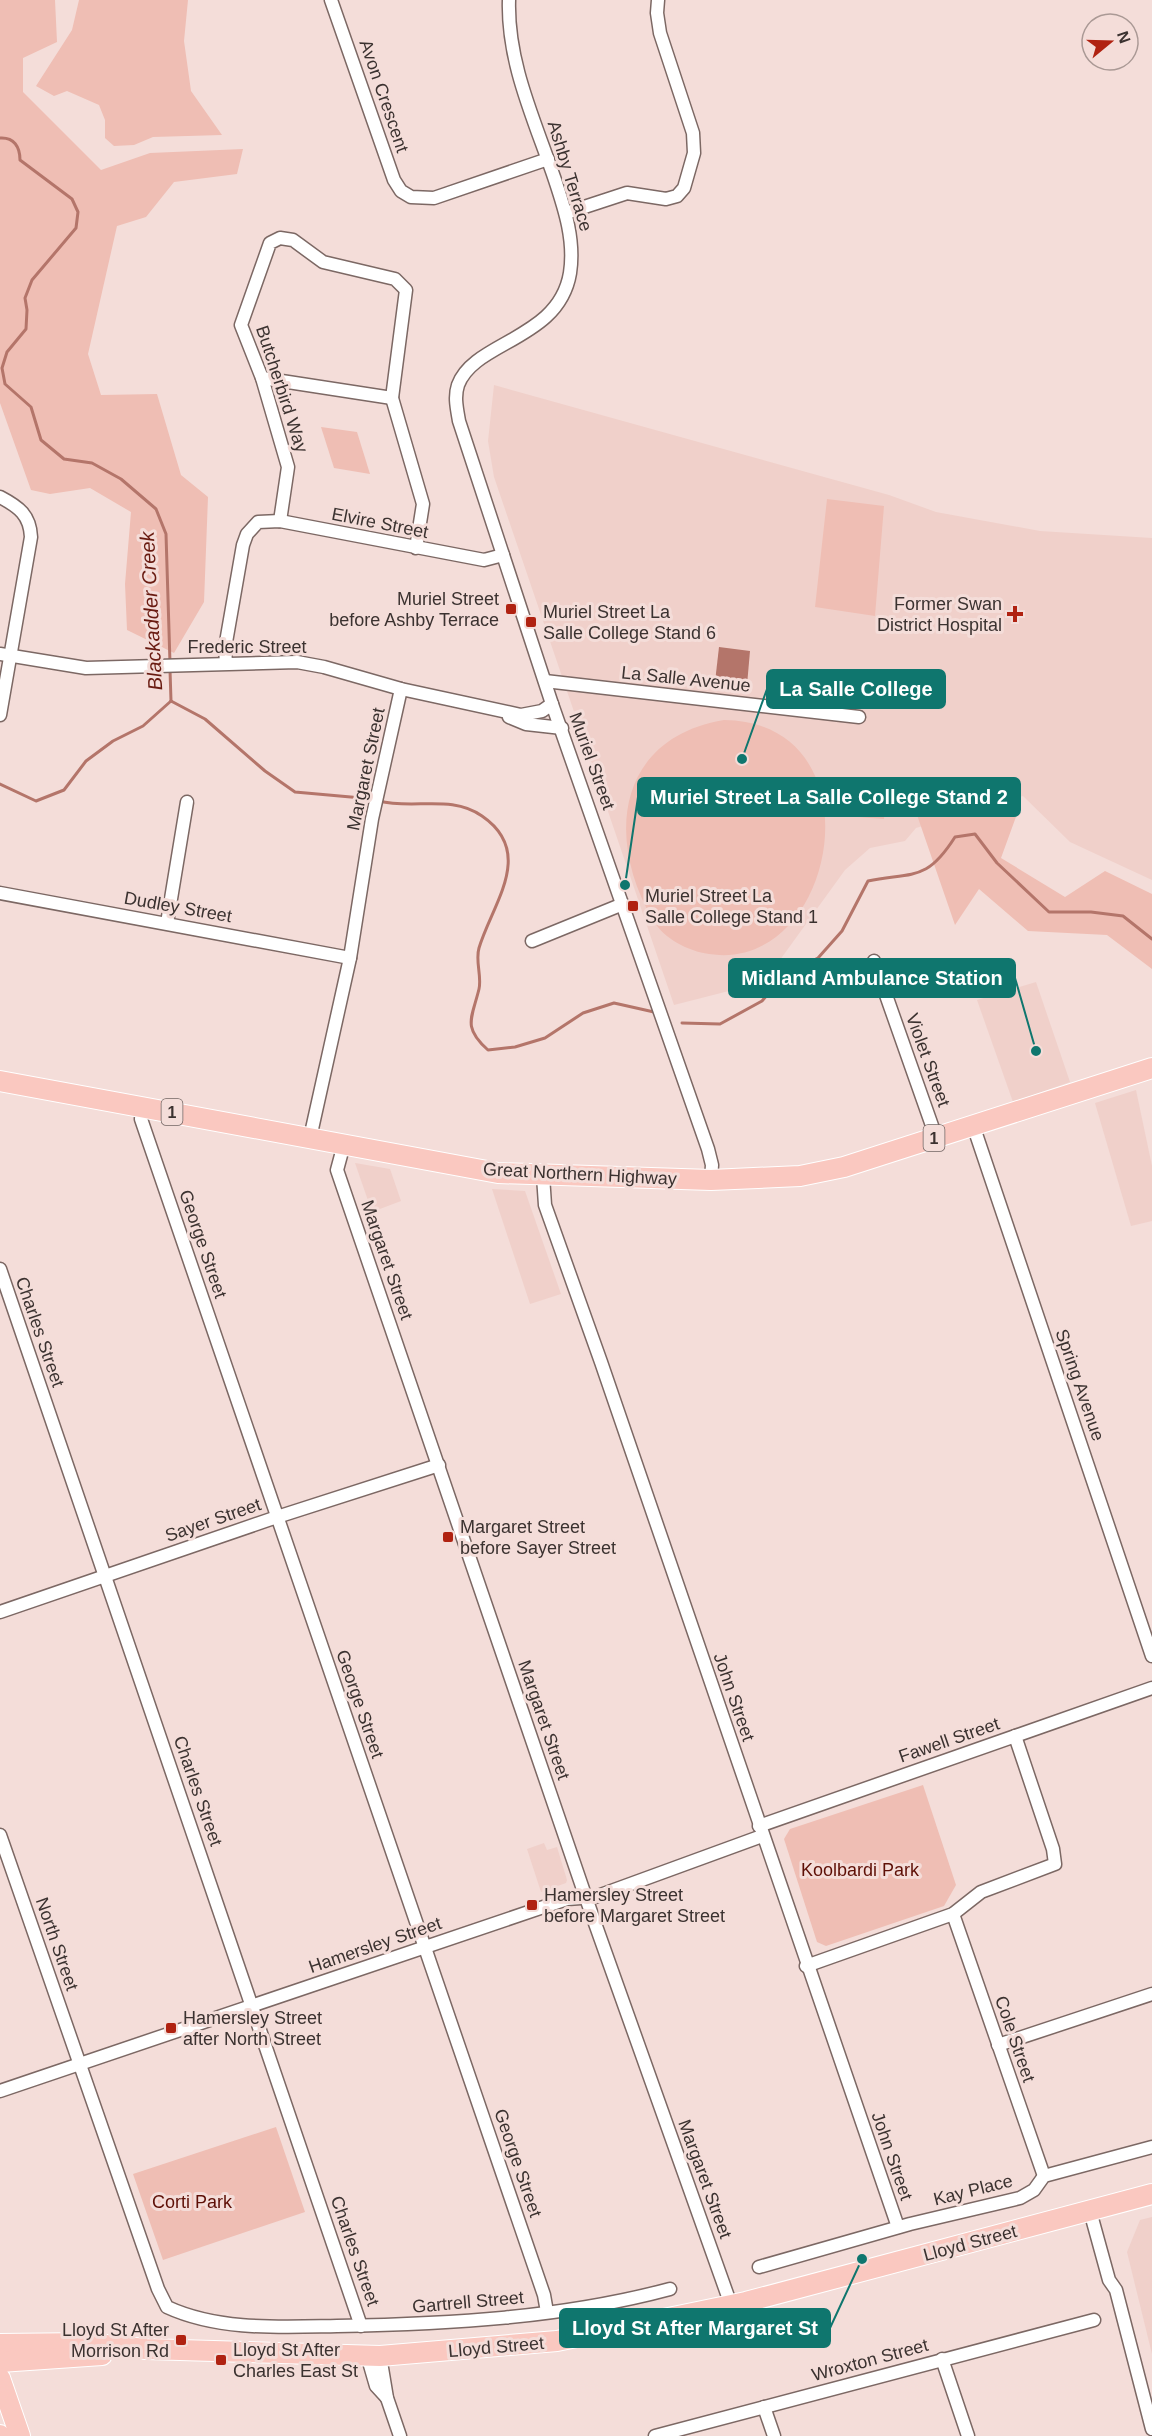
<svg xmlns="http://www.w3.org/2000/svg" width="1152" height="2436" font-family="Arial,sans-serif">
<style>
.built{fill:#f0d0ca}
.green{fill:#efbeb4}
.water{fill:#b4756a}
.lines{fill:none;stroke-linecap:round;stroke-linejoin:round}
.stream{stroke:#b4756a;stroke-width:3}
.street-casing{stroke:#7c6864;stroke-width:15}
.primary-casing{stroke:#fff;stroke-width:22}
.street{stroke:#fff;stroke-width:12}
.primary{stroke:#fac8c0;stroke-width:20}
.poi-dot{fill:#b02211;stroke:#f4ddd9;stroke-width:2}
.labels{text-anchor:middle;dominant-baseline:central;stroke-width:6;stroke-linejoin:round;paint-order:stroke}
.shield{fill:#f4ddd9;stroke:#726563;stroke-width:1.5}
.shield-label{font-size:16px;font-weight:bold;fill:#3b3230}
.street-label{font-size:18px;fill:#3b3230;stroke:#f4ddd9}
.poi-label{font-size:18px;fill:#3b3230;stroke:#f4ddd9;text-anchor:start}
.park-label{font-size:18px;fill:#5e1007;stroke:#f4ddd9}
.water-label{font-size:20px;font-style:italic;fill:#691b11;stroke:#f4ddd9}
.leader{fill:none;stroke:#0f766e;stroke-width:2}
.callout-dot{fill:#0f766e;stroke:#f4ddd9;stroke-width:2}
.callout{fill:#0f766e;stroke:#0f766e;stroke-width:2}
.callout-label{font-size:20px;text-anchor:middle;font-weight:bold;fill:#fff}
</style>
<rect width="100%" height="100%" fill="#f4ddd9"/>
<g class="built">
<polygon points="494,385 889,495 936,512 1040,531 1152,538 1152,880 1070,842 1023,796 916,828 905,841 870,848 845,870 764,982 674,1005 494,477 488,441"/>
<polygon points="1036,982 1070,1082 1013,1102 977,1000"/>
<polygon points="1136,1090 1152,1166 1152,1221 1131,1226 1095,1103"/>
<polygon points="355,1163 390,1169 401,1201 372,1212"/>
<polygon points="492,1189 525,1191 561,1294 530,1304"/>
<polygon points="544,1843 547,1850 557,1847 567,1880 566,1883 541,1892 527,1849"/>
<polygon points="1152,2217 1152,2354 1127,2252 1140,2220"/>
</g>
<g class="green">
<polygon points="0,0 55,0 57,42 23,58 23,92 101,170 150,153 243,149 237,174 174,182 146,217 117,226 88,354 101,395 157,394 181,475 208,497 204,602 174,653 127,630 125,584 131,512 90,488 50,494 31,490 0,403"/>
<polygon points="79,0 188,0 184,41 191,91 222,135 153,137 134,145 114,146 105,138 105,120 99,105 67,91 54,96 36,86 72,30"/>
<polygon points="321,427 357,432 370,474 334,468"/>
<polygon points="827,499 884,506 875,616 815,607"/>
<path d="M724,720C882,722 838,974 709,954C688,951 664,939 653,920C605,838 617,738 724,720Z"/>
<path d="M907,786C955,816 956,814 1008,796L1017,814L1001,858L1065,897L1105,871L1152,894V969L1107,935L1028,931L979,889L955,925Z"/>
<polygon points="846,797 885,801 884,819 845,816"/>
<polygon points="923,1785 956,1885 944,1906 826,1946 817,1942 784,1839 790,1829"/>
<polygon points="276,2127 305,2212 163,2260 133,2174"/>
</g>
<polygon class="water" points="719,647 750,651 747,685 715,682"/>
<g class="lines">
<g class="stream">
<path d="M0,138C14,137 20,147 20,160L72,199L78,212L76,228L32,280L25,298L27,310L26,329L7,352L2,368L5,384L31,407L41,440L64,459L92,463L121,479L156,509L166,534L170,663"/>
<polyline points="170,670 171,701"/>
<polyline points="171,701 205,719 265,771 295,792 373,799"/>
<polyline points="0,784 36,801 64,790 86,761 113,741 143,726 171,701"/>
<path d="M379,801C413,810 451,794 482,816C536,853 492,904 479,948C475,961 482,976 479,989C472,1018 462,1027 488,1050L515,1047L545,1038L583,1013L614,1003L654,1012"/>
<path d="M682,1023L720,1024L762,1001L786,973L818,958L842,931L868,881C915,872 927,881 955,837L975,834L997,863L1049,912H1091L1123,916L1152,939"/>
</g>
<defs>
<g id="street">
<polyline points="331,0 394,180 401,191 411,197 434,198 548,159"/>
<path d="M509,0C507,63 535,121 555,180C565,210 575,241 570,273C559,340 474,341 458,385C454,397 457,409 459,421L552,704L708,1149L712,1165L711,1180"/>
<polyline points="566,213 627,193 666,199 677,196 684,188 694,153 693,133 660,33 657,13 658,0"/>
<polyline points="262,378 392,398"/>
<path d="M0,497C19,507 30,515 31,537L0,715"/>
<polyline points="280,521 288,467 262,378 241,325 270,243 280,238 293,240 323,262 395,279 406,290 392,398 423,504 416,548"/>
<polyline points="0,654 86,668 297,662 324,667 401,689 521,715 542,711 552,704"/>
<polyline points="226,663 225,648 243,545 247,534 258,522 280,521 484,560 503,555"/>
<polyline points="545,681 859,717"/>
<polyline points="509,717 526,724 562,728"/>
<polyline points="0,893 350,958"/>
<polyline points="167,923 187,802"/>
<polyline points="532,941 623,904"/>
<polyline points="874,961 936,1137"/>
<polyline points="142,1107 141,1119 544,2295 547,2312"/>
<polyline points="973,1125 1152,1656"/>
<polyline points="310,1138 350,958 372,819 401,689"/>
<polyline points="344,1144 337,1170 586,1898 731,2305"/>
<polyline points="543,1176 545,1205 601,1362 898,2227"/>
<polyline points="0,1269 361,2326"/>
<polyline points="0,1612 277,1517 439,1465"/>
<polyline points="759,1826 1152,1688"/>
<path d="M0,1835L158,2289L167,2307C219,2331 281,2327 337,2326C449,2324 562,2318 670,2289"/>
<polyline points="953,1914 1044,2176"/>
<polyline points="806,1966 953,1914 981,1892 1055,1864 1053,1849 1015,1736"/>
<polyline points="998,2045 1152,1994"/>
<polyline points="0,2091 567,1899 595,1897 762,1836"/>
<polyline points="1090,2211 1109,2280 1116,2290 1152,2429"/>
<polyline points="759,2267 910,2224 1020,2198 1034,2190 1044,2176 1152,2147"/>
<polyline points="367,2355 376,2386 387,2398"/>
<polyline points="380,2356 387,2398 400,2436"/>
<polyline points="942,2359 968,2436"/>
<polyline points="764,2407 774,2436"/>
<polyline points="655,2436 1094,2320"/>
</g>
<g id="primary">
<polyline points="0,1081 498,1173 711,1180 800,1176 844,1167 1152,1068"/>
<polyline points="0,2344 86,2343 146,2349 380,2356 557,2341 746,2302 1152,2194"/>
<polyline points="0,2362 102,2355"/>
<polyline points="0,2378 20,2436"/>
<polyline points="0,2435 0,2436"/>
</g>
</defs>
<use href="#street" class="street-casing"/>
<use href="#primary" class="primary-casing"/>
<use href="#street" class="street"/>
<use href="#primary" class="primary"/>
</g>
<g class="poi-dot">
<rect x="505" y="603" width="12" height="12" rx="3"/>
<path d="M1012 605h6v6h6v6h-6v6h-6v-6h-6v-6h6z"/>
<rect x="525" y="616" width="12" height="12" rx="3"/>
<rect x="627" y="900" width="12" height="12" rx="3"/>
<rect x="442" y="1531" width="12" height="12" rx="3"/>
<rect x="526" y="1899" width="12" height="12" rx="3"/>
<rect x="165" y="2022" width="12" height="12" rx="3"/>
<rect x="175" y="2334" width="12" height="12" rx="3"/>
<rect x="215" y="2354" width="12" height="12" rx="3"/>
</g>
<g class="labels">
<g class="shield">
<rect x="161.5" y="1099" width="21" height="26" rx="4.5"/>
<rect x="923.5" y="1125" width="21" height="26" rx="4.5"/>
</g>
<g class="shield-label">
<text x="172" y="1112">1</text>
<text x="934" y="1138">1</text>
</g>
<g class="street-label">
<text transform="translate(384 96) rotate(71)">Avon Crescent</text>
<text transform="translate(570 176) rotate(73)">Ashby Terrace</text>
<text transform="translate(282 389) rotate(72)">Butcherbird Way</text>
<text transform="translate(380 523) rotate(11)">Elvire Street</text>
<text x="247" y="647">Frederic Street</text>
<text transform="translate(686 679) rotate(6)">La Salle Avenue</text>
<text transform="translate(592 761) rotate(70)">Muriel Street</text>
<text transform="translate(366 769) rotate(-78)">Margaret Street</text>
<text transform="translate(178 907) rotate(10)">Dudley Street</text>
<text transform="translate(928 1060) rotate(70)">Violet Street</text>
<text transform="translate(580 1174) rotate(3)">Great Northern Highway</text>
<text transform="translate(203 1244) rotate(71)">George Street</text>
<text transform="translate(387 1260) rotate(71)">Margaret Street</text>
<text transform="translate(40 1332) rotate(71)">Charles Street</text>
<text transform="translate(1080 1385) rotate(71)">Spring Avenue</text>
<text transform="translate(213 1520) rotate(-19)">Sayer Street</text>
<text transform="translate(734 1697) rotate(71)">John Street</text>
<text transform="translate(360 1704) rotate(71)">George Street</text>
<text transform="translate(544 1720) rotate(71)">Margaret Street</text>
<text transform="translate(949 1740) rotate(-19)">Fawell Street</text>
<text transform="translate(198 1791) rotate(71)">Charles Street</text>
<text transform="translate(57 1944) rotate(71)">North Street</text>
<text transform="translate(375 1945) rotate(-19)">Hamersley Street</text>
<text transform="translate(1015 2039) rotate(71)">Cole Street</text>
<text transform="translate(892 2156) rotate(71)">John Street</text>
<text transform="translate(518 2163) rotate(71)">George Street</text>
<text transform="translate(705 2179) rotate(70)">Margaret Street</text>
<text transform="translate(973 2190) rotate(-14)">Kay Place</text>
<text transform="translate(970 2243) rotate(-15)">Lloyd Street</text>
<text transform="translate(355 2251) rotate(71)">Charles Street</text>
<text transform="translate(468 2302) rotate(-5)">Gartrell Street</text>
<text transform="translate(496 2347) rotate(-5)">Lloyd Street</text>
<text transform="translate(870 2360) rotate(-15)">Wroxton Street</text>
</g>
<g class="poi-label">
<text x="499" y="599" text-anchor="end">Muriel Street<tspan x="499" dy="21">before Ashby Terrace</tspan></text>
<text x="1002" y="604" text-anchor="end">Former Swan<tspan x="1002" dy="21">District Hospital</tspan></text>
<text x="543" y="612">Muriel Street La<tspan x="543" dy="21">Salle College Stand 6</tspan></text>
<text x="645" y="896">Muriel Street La<tspan x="645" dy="21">Salle College Stand 1</tspan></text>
<text x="460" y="1527">Margaret Street<tspan x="460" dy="21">before Sayer Street</tspan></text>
<text x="544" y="1895">Hamersley Street<tspan x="544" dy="21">before Margaret Street</tspan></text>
<text x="183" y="2018">Hamersley Street<tspan x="183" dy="21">after North Street</tspan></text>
<text x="169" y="2330" text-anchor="end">Lloyd St After<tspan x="169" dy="21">Morrison Rd</tspan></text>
<text x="233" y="2350">Lloyd St After<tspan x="233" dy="21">Charles East St</tspan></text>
</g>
<g class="park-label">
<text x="860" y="1870">Koolbardi Park</text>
<text x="192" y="2202">Corti Park</text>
</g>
<g class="water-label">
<text transform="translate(151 611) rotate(-93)">Blackadder Creek</text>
</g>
</g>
<path class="leader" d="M742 759L767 689M625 885L638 797M1036 1051L1015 978M862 2259L830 2328"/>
<g class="callout-dot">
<circle cx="742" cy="759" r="6"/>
<circle cx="625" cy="885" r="6"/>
<circle cx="1036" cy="1051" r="6"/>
<circle cx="862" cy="2259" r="6"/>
</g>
<g class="callout">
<rect x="767" y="670" width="178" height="38" rx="6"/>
<rect x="638" y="778" width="382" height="38" rx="6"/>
<rect x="729" y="959" width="286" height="38" rx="6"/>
<rect x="560" y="2309" width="270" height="38" rx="6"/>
</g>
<g class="callout-label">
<text x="856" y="696">La Salle College</text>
<text x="829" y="804">Muriel Street La Salle College Stand 2</text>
<text x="872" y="985">Midland Ambulance Station</text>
<text x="695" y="2335">Lloyd St After Margaret St</text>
</g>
<g transform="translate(1110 42) rotate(71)"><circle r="28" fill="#f4ddd9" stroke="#aa9995" stroke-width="1.5"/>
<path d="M0-4.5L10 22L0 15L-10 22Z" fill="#b02211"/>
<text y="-9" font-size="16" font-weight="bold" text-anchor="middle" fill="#3b3230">N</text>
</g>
</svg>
